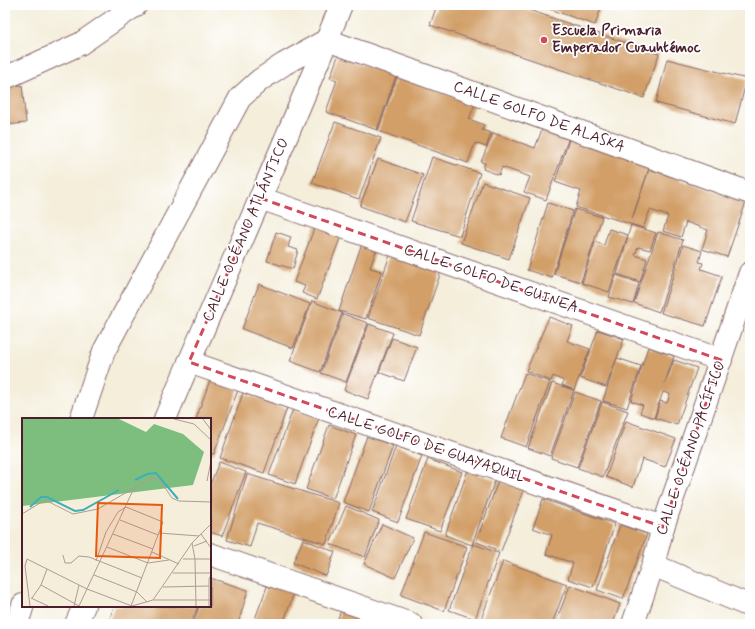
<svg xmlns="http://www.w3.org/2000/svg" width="755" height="629" font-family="Mynerve,sans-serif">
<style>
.building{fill:#d29f67}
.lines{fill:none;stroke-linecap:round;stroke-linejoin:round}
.minor-casing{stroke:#866769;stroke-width:24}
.minor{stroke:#fff;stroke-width:22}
.marked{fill:none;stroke:#d1495b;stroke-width:3;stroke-dasharray:8 5;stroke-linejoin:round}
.poi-dot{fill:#d1495b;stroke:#fff;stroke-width:1.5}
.labels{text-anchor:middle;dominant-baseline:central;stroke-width:3.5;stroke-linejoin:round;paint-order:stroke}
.poi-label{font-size:15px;font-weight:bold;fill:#4a1f2b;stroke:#fff;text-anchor:start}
.street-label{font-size:15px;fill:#4a1f2b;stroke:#fff}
.inset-river{fill:none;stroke:#3eafb5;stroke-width:2}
.inset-road{fill:none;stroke:#b09b95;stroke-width:1}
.view{fill:#e8590c;fill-opacity:0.15;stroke:#e8590c;stroke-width:2}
.inset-edge{fill:none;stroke:#4a1f2b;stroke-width:2}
</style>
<rect width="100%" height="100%" fill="#fff"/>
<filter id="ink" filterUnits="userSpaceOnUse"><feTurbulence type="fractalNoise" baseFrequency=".025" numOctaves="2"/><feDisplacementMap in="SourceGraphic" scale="8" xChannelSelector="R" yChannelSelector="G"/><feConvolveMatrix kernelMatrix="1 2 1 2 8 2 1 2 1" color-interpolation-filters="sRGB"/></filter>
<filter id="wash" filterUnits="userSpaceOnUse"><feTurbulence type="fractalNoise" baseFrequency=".012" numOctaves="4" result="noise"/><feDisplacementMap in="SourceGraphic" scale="16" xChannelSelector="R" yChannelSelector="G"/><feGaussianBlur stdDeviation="0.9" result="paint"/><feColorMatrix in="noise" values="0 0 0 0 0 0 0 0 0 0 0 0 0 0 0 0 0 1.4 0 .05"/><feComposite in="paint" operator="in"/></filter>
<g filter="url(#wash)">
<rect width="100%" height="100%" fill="#f4eedb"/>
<g id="blocks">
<g class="building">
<polygon points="437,5 514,5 659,54 644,98 430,25"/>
<polygon points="545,5 602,5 595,25 544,7"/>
<polygon points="338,56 396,76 377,130 326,112 337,80 330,78"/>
<polygon points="667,59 747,79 735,124 656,103"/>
<polygon points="397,76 475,104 469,119 484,125 482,130 491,133 486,147 475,143 468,163 378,131"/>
<polygon points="22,85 26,123 5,125 5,87"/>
<polygon points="335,122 381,138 359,199 312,183"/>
<polygon points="543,127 569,137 546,200 524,192 530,177 502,167 499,175 483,169 485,163 481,162 493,133 535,148"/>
<polygon points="570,137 651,163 632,219 649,169 746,202 727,257 702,249 708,230 686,222 681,237 663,231 668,216 650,210 643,228 576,207 581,191 555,182"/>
<polygon points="432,157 480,173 460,236 411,221"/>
<polygon points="378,159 423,175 405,222 360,206"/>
<polygon points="483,182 530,198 509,259 461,243"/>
<polygon points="548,203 573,211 552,278 527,270"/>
<polygon points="575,209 602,217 581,282 554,274"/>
<polygon points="631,225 656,233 650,250 638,247 635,255 647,259 640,282 617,274"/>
<polygon points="315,226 341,236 317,299 302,293 305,286 294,282"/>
<polygon points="609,229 628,235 609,292 582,283 595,242 604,245"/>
<polygon points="276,232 291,237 288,247 298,250 293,269 267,261"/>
<polygon points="658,232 683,240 659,312 634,303"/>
<polygon points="362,243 377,248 370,268 382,271 366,319 339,311"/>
<polygon points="683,245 702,251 699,262 703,263 701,269 722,276 705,326 661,313"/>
<polygon points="390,255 442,269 419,335 368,318"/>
<polygon points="616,275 639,283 633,304 609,297"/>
<polygon points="259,284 310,304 293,348 242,329"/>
<polygon points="312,301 342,313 320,372 290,361"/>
<polygon points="343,314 368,323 346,382 321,373"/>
<polygon points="549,317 573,326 567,341 590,349 574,390 562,385 564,381 553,376 551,381 526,371"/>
<polygon points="369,324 393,333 368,399 344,390"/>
<polygon points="598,330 624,339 606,387 580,378"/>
<polygon points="392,338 417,347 404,381 379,372"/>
<polygon points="648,347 674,356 665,383 674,360 697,368 677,425 655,418 660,401 667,403 670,394 663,392 654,418 640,413 643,405 631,401"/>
<polygon points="617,358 641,366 627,408 603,401"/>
<polygon points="525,373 550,382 526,447 501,438"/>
<polygon points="210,380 238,390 214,454 210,453 210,419 196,419"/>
<polygon points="552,383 574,390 550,456 528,448"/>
<polygon points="575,392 601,401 577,467 551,458"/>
<polygon points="243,393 287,408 264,473 220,458"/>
<polygon points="602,402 628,411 603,477 578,468"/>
<polygon points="293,409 319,418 295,484 269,475"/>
<polygon points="626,421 676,439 665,467 642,459 633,487 606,477"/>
<polygon points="329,425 356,435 333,499 306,489"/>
<polygon points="367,436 393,446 369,512 343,502"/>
<polygon points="396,446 422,456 398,522 372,512"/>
<polygon points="428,459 462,472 440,531 406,519"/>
<polygon points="219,462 246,472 222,536 210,532 210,485"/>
<polygon points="468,470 495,480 472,545 445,535"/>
<polygon points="247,474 339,503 326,544 257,523 250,547 227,540"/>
<polygon points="498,481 524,490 501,551 476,542"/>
<polygon points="543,499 615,524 593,587 568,579 573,563 546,554 552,535 533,528"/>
<polygon points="346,506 379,520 365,557 330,544"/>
<polygon points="382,524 413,538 395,578 364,564"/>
<polygon points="620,525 647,534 623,599 597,590"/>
<polygon points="424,532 467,547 444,611 401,595"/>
<polygon points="303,539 335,552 326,576 293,563"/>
<polygon points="473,544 499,553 475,619 449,610"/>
<polygon points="503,561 567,584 552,624 486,624 480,622"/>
<polygon points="210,578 248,590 238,624 193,624 199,606 210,606"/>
<polygon points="268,584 294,593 283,624 253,624"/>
<polygon points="570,585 620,604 613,624 555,624"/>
<polygon points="114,606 198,606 191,624 108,624"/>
<polygon points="341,610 366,620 365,624 336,624"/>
</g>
</g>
</g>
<g filter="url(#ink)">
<use href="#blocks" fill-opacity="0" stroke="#866769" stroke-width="1"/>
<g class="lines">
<defs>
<g id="minor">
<polyline points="327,40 750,193"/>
<polyline points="5,78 80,44 136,5"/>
<polyline points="260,198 721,360"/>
<polyline points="189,362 663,527"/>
<polyline points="81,419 104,351 240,98 260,80 284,64 327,40"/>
<path d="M165,419C223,281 286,144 341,5"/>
<polyline points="210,554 411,624"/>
<polyline points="653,565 750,606"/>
<polyline points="17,624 23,605"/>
<polyline points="76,624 84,606"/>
<polyline points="633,624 653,565 663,527 750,273"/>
</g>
</defs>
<use href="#minor" class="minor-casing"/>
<use href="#minor" class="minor"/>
</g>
</g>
<path class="marked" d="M260,198L721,360L663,527L189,362Z"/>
<circle class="poi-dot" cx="544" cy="40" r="4"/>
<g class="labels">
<g class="poi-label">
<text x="552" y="31">Escuela Primaria<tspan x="552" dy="17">Emperador Cuauhtémoc</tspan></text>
</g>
<g class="street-label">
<text transform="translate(539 117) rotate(20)">CALLE GOLFO DE ALASKA</text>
<text transform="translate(246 230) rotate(-67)">CALLE OCÉANO ATLÁNTICO</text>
<text transform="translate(491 279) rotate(19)">CALLE GOLFO DE GUINEA</text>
<text transform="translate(426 445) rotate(19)">CALLE GOLFO DE GUAYAQUIL</text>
<text transform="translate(691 448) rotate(-71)">CALLE OCÉANO PACÍFICO</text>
</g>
</g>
<g transform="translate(22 418)">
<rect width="189" height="189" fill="#f4eedb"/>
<path d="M0,1H97L124,14L132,6L161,16L182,34L171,67L0,88Z" fill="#7dbe7f"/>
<path class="inset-river" d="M113,62L125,56L134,55L156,81M8,89L19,79H25L53,93L61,92L97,72"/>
<path class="inset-road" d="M152,1L172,6L189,22M181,1L189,12M185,63L189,43M104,89L141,104L109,188M0,96L23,82L51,96L76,91L129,60L137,61L150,80L157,83L189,84M98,102L136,117M137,115L177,118M91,116L131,131M179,116L189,130M170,125L173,141L174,188M172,128L185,123M85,129L126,145L147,142M130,134L157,146M41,137L43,145H49L57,138L67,139L120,160M161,141H189M74,143L84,114L96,94L104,89M151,155H189M72,157L115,174L125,184M19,167L57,188M141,169L187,168M9,180L26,188M10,180L19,167L25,151M131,182H189M8,188L3,148L5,141L65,171L110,188L131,182L170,125L189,106M52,188L57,167M57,188L112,70M187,188V161L189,157"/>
<path class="view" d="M76,85L140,87L138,140L74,138Z"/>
<rect width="189" height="189" class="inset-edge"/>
</g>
<rect width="755" height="629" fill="none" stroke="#fff" stroke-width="20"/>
</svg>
